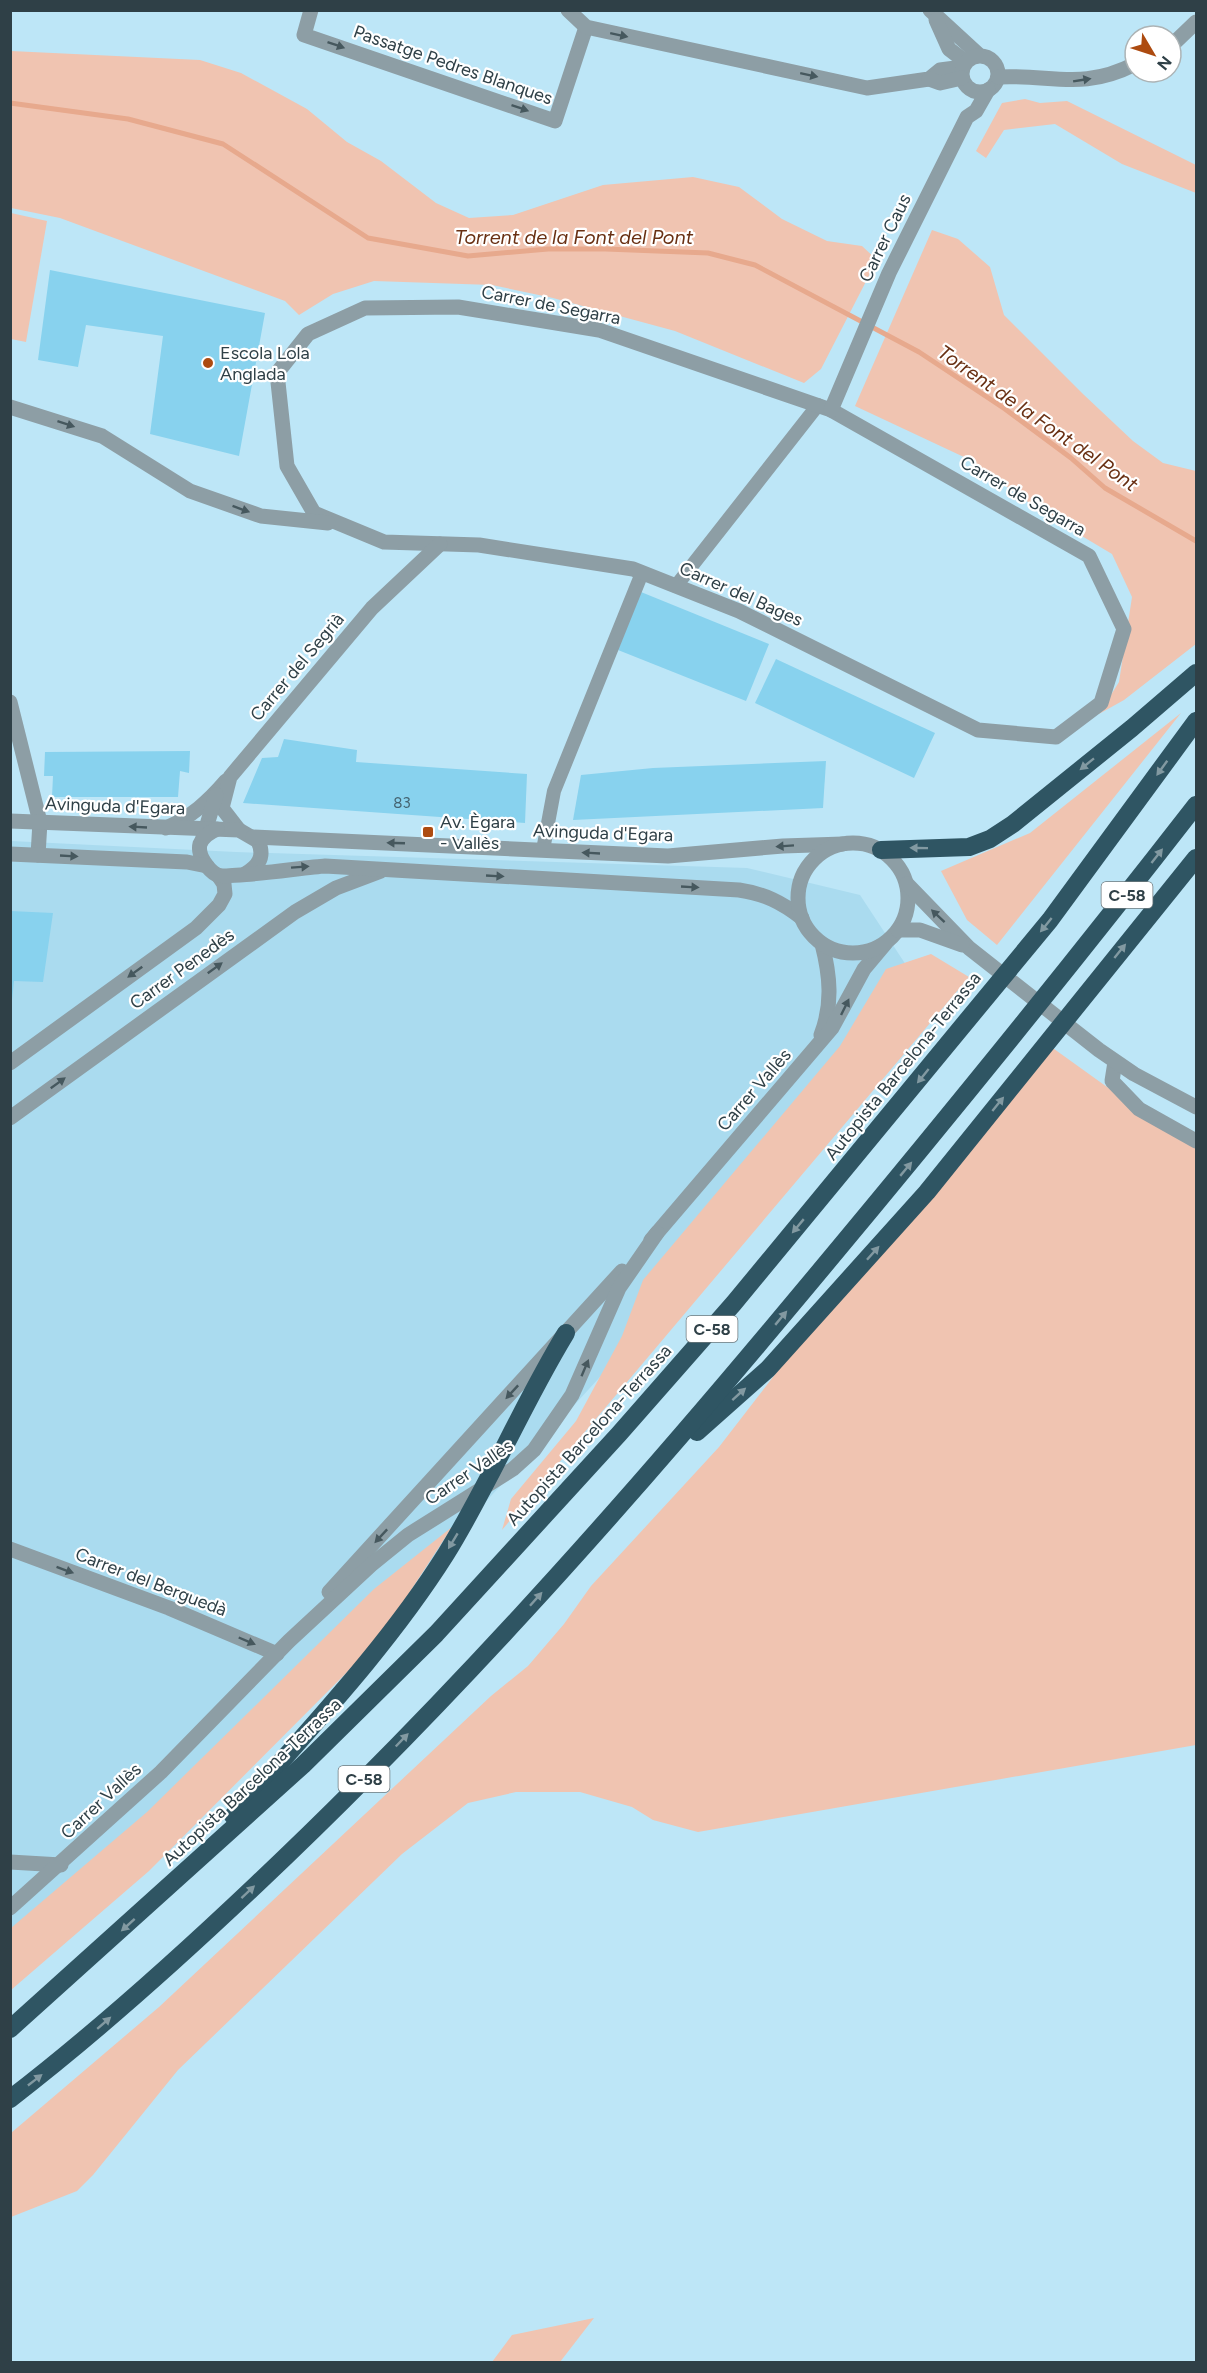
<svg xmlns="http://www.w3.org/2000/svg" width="1207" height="2373" font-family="Figtree,sans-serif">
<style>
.built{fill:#aadbef}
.green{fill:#f0c4b1}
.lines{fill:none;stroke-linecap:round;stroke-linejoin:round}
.stream{stroke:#e7a98d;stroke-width:5}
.building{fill:#88d2ee}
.pedestrian{stroke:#8d9ea5;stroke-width:14}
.minor{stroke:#8d9ea5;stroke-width:15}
.tertiary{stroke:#8d9ea5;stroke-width:15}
.motorway{stroke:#2f5563;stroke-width:18}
.oneway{fill:#46585e}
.oneway2{fill:#8299a1}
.poi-dot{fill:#ad4b10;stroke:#fff;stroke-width:2}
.labels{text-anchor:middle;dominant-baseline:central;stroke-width:4.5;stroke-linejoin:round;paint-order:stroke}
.number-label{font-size:15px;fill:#456471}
.shield{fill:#fff;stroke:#6d797e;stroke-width:1.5}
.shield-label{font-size:16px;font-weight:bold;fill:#2f4047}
.street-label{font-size:18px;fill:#2f4047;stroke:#fff}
.poi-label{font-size:18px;fill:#2f4047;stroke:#fff;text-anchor:start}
.water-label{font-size:20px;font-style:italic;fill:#693013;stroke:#fff}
</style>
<rect width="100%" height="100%" fill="#bde6f7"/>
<polygon class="built" points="11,841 236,852 747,868 860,895 908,968 642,1331 307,1697 11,1969"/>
<g class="green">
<polygon points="11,51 200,60 241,73 307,109 347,142 381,161 436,203 469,218 513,215 603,185 693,177 739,187 782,219 827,241 862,246 877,260 821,369 804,383 675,331 553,298 492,285 374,281 333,294 299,315 285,301 60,218 11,208"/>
<polygon points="1025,99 1040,103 1067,101 1196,165 1196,193 1122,164 1055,124 1004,130 986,158 976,151 1002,103"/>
<polygon points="11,213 47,221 26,342 11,339"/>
<polygon points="932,230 958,239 990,267 1004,315 1083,394 1133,441 1163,463 1196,471 1196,644 1124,700 1099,714 1119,682 1132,597 1112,554 1045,514 966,458 855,406"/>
<polygon points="1181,713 997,945 967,920 941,871 1030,833"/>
<polygon points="931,954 969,977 502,1530 511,1499 576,1421 622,1336 643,1280 840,1046 886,969"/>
<polygon points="1043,1041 1114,1092 1196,1133 1196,1745 698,1832 653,1820 632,1807 580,1792 516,1792 468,1803 402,1854 178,2070 93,2175 77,2191 11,2217 11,2133 159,2007 491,1696 528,1666 564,1624 591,1586 719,1447 787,1359"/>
<polygon points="452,1527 378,1641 149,1871 11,1990 11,1928 147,1812 374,1589"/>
<polygon points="594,2318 560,2362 492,2362 512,2335"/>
</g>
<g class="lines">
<polyline class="stream" points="10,103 128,119 223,144 368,238 468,256 548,249 606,249 708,253 755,265 919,352 1005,409 1071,458 1105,488 1196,541"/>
</g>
<g class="building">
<polygon points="50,270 265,313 239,456 150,434 163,336 86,325 78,367 38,360"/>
<polygon points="641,592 769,644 746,701 618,650"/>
<polygon points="776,659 935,733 914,778 755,703"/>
<polygon points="284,739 357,750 356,762 527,774 525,823 243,803 262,758 278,757"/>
<polygon points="190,751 189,773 180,771 178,797 52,797 53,776 44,776 45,752"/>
<polygon points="826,761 823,808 573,820 581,775 653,768"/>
<polygon points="10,911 53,913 43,982 14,981 12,1000"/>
</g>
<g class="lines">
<g class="pedestrian">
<polyline points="676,586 818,405"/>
<polyline points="543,850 554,791 642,573"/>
</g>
<g class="minor">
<polyline points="311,10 304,35 555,121 586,27"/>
<polyline points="568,10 586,27 867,88 929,79 940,70 963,67"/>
<polyline points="930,10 979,55"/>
<polyline points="936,20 949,49 966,62"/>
<polyline points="1171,46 1196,22"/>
<circle cx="980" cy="74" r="18"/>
<path d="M998,77C1052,74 1082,91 1135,64"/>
<polyline points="929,79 940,83 962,78"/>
<polygon points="458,307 599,330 831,410 1089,556 1124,629 1101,703 1056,737 978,730 739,611 633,569 479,545 384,542 314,513 287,466 277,373 308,334 365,308"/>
<polyline points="10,407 102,436 190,491 261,516 328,523"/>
<polyline points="831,410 889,273 967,117 976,111 988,90"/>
<polyline points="10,702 40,822 38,855"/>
<path d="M166,828C191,817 208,802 226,781"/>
<polyline points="239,830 222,808 230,777 372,608 440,544"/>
<polyline points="203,838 216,795"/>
<path d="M821,1035C833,1004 830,975 822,944"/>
<polyline points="1115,1062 1112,1081 1139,1109 1196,1141"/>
<polyline points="10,1063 196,928 219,905 225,894 224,884 218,875"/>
<polyline points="10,1118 295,912 336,888 381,871"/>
<polyline points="651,1240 832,1028 864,969 885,944"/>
<polyline points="10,1549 169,1608 277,1654"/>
<polyline points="329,1592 622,1271"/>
<polyline points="10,1862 61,1865"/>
<polyline points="10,1908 161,1772 289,1641 371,1565 408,1535 513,1469 534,1450 572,1395 619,1288 657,1233"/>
</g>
<g class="tertiary">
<path d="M10,821L239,830L258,841C265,856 259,866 245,874"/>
<path d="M217,829C210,832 203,836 200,844C197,855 208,870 217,875C226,879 307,867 325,866L739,890C765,894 781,902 802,918"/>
<polyline points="253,837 668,856 783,846 843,844"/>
<circle cx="853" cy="898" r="55"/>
<polyline points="10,854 187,862 207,866"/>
<polyline points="907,884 969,948 1099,1050 1134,1074 1196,1107"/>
<polyline points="898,930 920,930 962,945"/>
</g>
<g class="motorway">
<polyline points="881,850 969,847 990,839 1013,824 1132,728 1196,673"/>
<polyline points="697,1432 768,1369 927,1192 1196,858"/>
<path d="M233,1816C307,1731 386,1649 446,1554C490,1483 522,1405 566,1333"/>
<polyline points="10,2029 303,1765 436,1634 619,1434 734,1303 1050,920 1196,721"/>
<path d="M10,2099C97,2032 178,1959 257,1884C439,1712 607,1525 768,1333C914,1159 1057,984 1196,805"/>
</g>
</g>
<defs><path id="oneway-solid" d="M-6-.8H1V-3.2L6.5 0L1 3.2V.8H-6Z" transform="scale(1.5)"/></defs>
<g class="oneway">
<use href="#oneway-solid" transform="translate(619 35) rotate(12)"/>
<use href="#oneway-solid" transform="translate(336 45) rotate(19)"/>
<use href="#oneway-solid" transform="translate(809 75) rotate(12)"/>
<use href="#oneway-solid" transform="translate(1082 80) rotate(-9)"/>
<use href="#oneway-solid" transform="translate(520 108) rotate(19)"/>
<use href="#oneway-solid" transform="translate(66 424) rotate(18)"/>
<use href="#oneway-solid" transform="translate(241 509) rotate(20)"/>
<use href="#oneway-solid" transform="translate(138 827) rotate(-177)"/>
<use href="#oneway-solid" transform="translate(396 843) rotate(-178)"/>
<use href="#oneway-solid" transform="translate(785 846) rotate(176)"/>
<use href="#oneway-solid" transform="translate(591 853) rotate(-177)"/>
<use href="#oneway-solid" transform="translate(69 856) rotate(3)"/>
<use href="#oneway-solid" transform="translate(300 867) rotate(-4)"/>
<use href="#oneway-solid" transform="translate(495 876) rotate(3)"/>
<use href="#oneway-solid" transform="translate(690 887) rotate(3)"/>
<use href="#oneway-solid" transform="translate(938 916) rotate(-137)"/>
<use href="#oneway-solid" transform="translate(215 968) rotate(-36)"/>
<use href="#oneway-solid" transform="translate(135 972) rotate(144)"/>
<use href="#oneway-solid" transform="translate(845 1007) rotate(-64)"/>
<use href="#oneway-solid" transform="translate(58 1083) rotate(-36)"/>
<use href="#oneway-solid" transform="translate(585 1368) rotate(-67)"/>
<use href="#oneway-solid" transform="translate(512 1392) rotate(133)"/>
<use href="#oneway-solid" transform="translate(381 1536) rotate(133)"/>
<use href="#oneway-solid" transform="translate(65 1570) rotate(20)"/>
<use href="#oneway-solid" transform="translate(247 1641) rotate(23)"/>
</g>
<g class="oneway2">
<use href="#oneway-solid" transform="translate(1087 764) rotate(141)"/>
<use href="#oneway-solid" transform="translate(1162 768) rotate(126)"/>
<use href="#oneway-solid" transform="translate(919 848) rotate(-179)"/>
<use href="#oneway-solid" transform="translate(1157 856) rotate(-52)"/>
<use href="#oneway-solid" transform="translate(1046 925) rotate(129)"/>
<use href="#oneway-solid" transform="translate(1120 951) rotate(-51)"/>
<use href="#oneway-solid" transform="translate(923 1076) rotate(129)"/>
<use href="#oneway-solid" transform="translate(998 1104) rotate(-51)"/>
<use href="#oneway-solid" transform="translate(906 1169) rotate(-50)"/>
<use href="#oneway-solid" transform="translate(798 1226) rotate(130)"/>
<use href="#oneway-solid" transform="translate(873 1253) rotate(-48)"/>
<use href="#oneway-solid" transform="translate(781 1318) rotate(-50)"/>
<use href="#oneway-solid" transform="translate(739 1394) rotate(-42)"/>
<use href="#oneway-solid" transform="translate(453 1541) rotate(121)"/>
<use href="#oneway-solid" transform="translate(536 1599) rotate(-48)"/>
<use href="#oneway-solid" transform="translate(402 1740) rotate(-46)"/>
<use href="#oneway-solid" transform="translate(248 1892) rotate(-43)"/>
<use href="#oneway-solid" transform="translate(128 1925) rotate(138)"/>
<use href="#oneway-solid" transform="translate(104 2023) rotate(-41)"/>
<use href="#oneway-solid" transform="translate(35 2080) rotate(-38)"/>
</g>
<g class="poi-dot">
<circle cx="208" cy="363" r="6"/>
<rect x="422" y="826" width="12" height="12" rx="3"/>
</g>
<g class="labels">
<g class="number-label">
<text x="402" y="803">83</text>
</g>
<g class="shield">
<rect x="1101.5" y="882" width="51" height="26" rx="4.5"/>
<rect x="686.5" y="1316" width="51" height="26" rx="4.5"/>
<rect x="338.5" y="1766" width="51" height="26" rx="4.5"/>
</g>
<g class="shield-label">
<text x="1127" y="895">C-58</text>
<text x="712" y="1329">C-58</text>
<text x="364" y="1779">C-58</text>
</g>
<g class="street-label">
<text transform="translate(453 65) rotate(19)">Passatge Pedres Blanques</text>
<text transform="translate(885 238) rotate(-64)">Carrer Caus</text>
<text transform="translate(551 305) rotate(11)">Carrer de Segarra</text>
<text transform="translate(1023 496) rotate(30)">Carrer de Segarra</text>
<text transform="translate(741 594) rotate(24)">Carrer del Bages</text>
<text transform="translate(297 667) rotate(-50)">Carrer del Segrià</text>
<text transform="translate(115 806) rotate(2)">Avinguda d'Egara</text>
<text transform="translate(603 833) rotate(2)">Avinguda d'Egara</text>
<text transform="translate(182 969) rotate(-36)">Carrer Penedès</text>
<text transform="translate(903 1066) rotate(-51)">Autopista Barcelona-Terrassa</text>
<text transform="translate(754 1090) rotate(-49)">Carrer Vallès</text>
<text transform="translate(589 1435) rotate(-48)">Autopista Barcelona-Terrassa</text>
<text transform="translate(469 1472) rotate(-34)">Carrer Vallès</text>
<text transform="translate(151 1582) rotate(21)">Carrer del Berguedà</text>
<text transform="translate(252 1782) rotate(-43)">Autopista Barcelona-Terrassa</text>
<text transform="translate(101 1801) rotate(-43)">Carrer Vallès</text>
</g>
<g class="poi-label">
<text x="220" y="353">Escola Lola<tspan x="220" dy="21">Anglada</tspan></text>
<text x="440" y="822">Av. Ègara<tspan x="440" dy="21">- Vallès</tspan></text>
</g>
<g class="water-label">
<text x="574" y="237">Torrent de la Font del Pont</text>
<text transform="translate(1038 418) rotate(35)">Torrent de la Font del Pont</text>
</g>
</g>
<rect width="1207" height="2373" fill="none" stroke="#2f4047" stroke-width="24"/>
<g transform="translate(1153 54) rotate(129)"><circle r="28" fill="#ffffff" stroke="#acb3b5" stroke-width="1.5"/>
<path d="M0-4.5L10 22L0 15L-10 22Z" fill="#ad4b10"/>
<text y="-9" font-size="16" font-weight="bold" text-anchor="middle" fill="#2f4047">N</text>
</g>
</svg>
